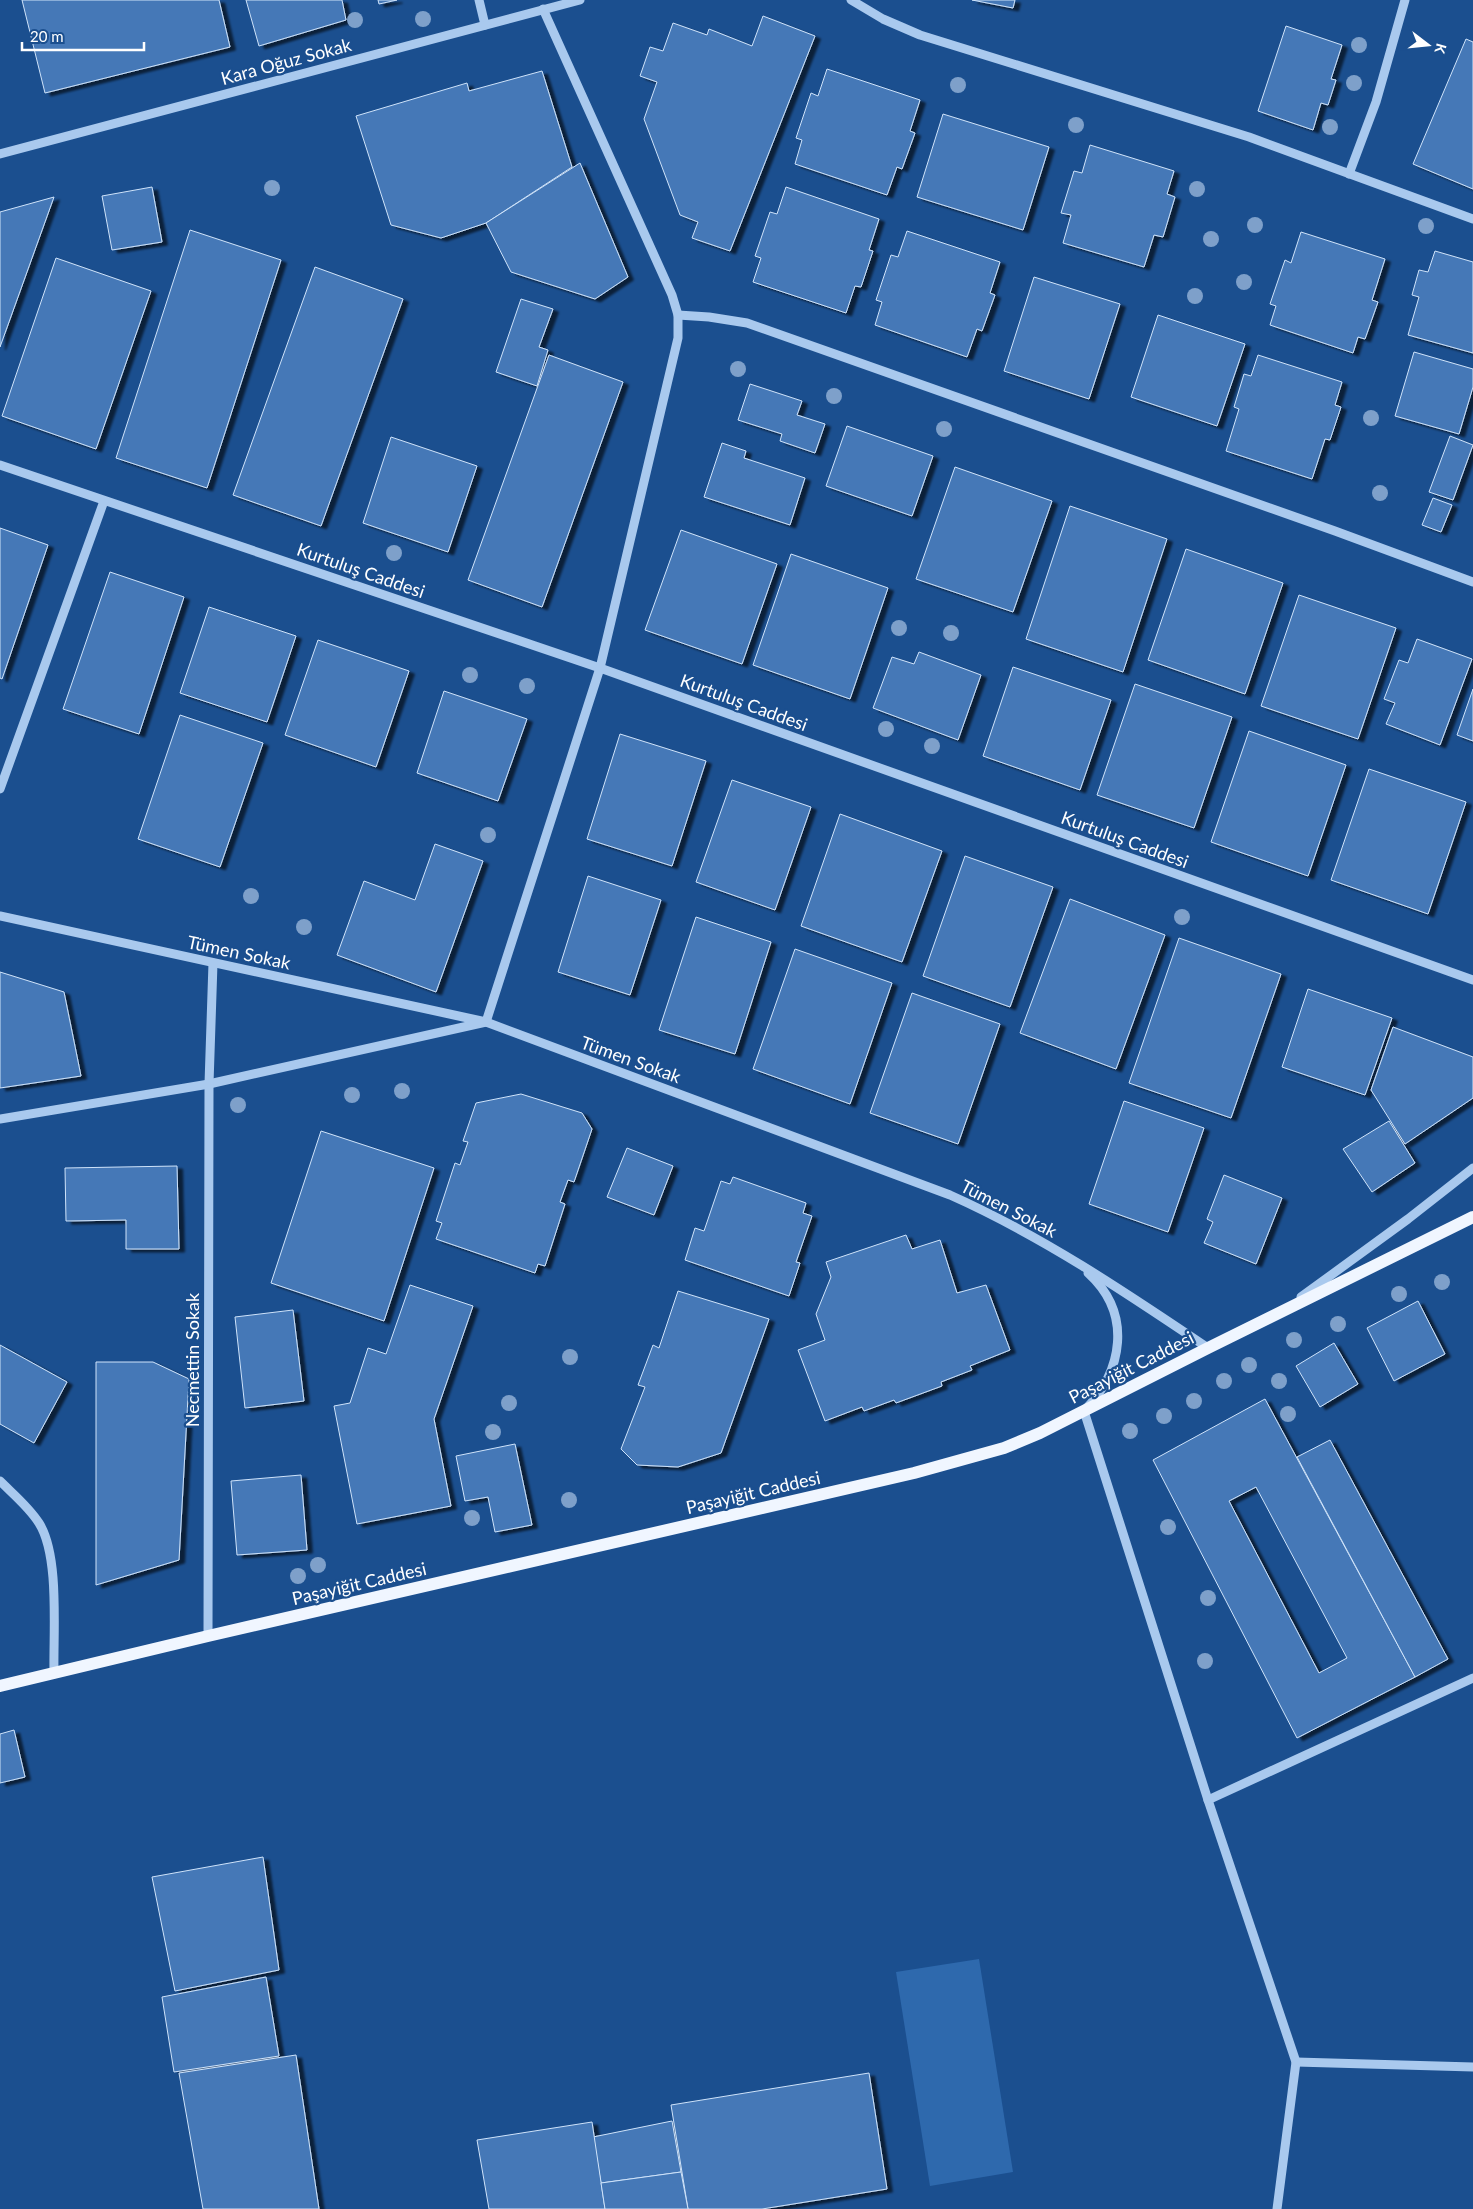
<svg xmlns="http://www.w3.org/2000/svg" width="1473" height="2209" font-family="Lato,sans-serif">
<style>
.green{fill:#2e69ad}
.building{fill:#4478b7;stroke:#cfe3fa;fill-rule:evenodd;filter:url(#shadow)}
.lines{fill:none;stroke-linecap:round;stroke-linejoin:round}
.minor{stroke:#a9c9ee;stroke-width:9}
.major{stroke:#f0f6ff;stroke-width:12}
.tree{fill:#7ea0ca}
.labels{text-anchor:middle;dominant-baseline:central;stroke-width:4.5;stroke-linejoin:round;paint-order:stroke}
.street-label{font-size:18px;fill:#fff;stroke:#1b4f8f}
</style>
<defs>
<filter id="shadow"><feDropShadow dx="5.5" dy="3" stdDeviation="1" flood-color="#0009"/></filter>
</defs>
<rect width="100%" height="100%" fill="#1b4f8f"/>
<polygon class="green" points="979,1959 1013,2172 930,2186 896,1972"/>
<g class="building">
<polygon points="22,0 219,0 230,47 45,93"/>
<polygon points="246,0 342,0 346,20 259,46"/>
<polygon points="378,0 397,0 379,4"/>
<polygon points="972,0 1015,0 1013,8"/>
<polygon points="763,16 815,36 730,251 692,238 698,222 680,215 644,119 657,82 640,76 650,47 663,51 673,23 707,35 709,29 752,46"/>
<polygon points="1286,26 1342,45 1331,79 1336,80 1328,105 1321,103 1313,130 1258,111"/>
<polygon points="1466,39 1473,42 1473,189 1413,164"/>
<polygon points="827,69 920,100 910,131 915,133 902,169 897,167 887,195 795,164 802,140 796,138 811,93 818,96"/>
<polygon points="542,71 572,167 486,223 441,238 391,225 356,116 467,83 469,91"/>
<polygon points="943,114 1049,147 1023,230 917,197"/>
<polygon points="1090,145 1174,171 1167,194 1175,197 1163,237 1154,235 1144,267 1063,243 1071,215 1061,213 1074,171 1082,173"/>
<polygon points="580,163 628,277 595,299 511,272 486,223"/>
<polygon points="152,187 162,242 112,250 102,196"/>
<polygon points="786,187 879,219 869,250 873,251 861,287 855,286 846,313 753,282 761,258 755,256 770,212 777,214"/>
<polygon points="54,197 0,347 0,212"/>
<polygon points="190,230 281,260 207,488 116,458"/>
<polygon points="907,231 1000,262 990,293 995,295 982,331 977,329 967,357 875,325 882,302 876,300 891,255 898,257"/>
<polygon points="1301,232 1385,259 1372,300 1378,302 1365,339 1358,337 1353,353 1270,325 1276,306 1270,304 1285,260 1291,263"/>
<polygon points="1435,251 1473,262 1473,353 1408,335 1419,297 1412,295 1419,270 1428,272"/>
<polygon points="56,258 151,291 96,449 2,416"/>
<polygon points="315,267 403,299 321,526 233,495"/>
<polygon points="1034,277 1120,304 1089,399 1004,371"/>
<polygon points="521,299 553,309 539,347 548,350 537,386 496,372"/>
<polygon points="1158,315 1245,344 1217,426 1131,397"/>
<polygon points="1414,352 1473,369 1473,387 1459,434 1395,416"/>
<polygon points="549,355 623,382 542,607 468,580"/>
<polygon points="1258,355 1342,382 1335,405 1341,407 1330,440 1325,439 1312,479 1226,451 1239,409 1234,407 1244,374 1251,376"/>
<polygon points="750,384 802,401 797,415 825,424 815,453 780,441 782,434 738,420"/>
<polygon points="847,426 933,456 912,516 826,486"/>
<polygon points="1450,436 1473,445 1453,500 1429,492"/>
<polygon points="391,437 477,466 448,552 363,523"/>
<polygon points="722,443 746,451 744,458 805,478 790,525 704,497"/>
<polygon points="955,467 1052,501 1013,612 916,579"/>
<polygon points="1433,498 1452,505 1441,532 1422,525"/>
<polygon points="1070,506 1167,539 1123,672 1026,639"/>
<polygon points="0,528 48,545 2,679 0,678"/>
<polygon points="681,530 777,564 742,664 645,630"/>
<polygon points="1186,549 1283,583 1245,694 1148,660"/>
<polygon points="791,554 888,588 850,699 753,665"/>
<polygon points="110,572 184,597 139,734 63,709"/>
<polygon points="1299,595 1396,628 1358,739 1261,706"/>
<polygon points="209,607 296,636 267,722 180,693"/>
<polygon points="1417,639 1472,659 1440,745 1386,724 1395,703 1384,699 1399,660 1408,663"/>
<polygon points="318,640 409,671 376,767 285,735"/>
<polygon points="919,652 981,675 958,740 873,708 892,657 914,664"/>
<polygon points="1013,667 1111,700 1080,790 983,756"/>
<polygon points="1135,684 1232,717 1194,828 1097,795"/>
<polygon points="1473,689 1473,741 1457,735"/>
<polygon points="444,691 527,719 498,801 417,773"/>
<polygon points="180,715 263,743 220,867 138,839"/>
<polygon points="1249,731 1346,765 1308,876 1211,842"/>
<polygon points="620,734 706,761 672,866 587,839"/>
<polygon points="1369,769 1466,802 1428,914 1331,880"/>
<polygon points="732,780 811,807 775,910 696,882"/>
<polygon points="840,814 942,851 902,962 801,926"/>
<polygon points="435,844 483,861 436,992 337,955 364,881 415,900"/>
<polygon points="965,856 1053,887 1010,1007 923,976"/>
<polygon points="588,876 661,900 630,995 558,972"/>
<polygon points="1070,899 1165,935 1116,1069 1020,1033"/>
<polygon points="696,917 771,942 735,1054 659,1030"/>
<polygon points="1179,938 1281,974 1231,1118 1129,1083"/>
<polygon points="795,949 892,983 850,1104 753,1069"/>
<polygon points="0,972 64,992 81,1076 0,1088"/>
<polygon points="1308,989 1392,1018 1365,1095 1282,1067"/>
<polygon points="912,993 1000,1024 958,1144 870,1113"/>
<polygon points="1393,1027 1473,1057 1473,1098 1405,1144 1371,1090"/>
<polygon points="521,1094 582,1113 592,1129 574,1182 568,1180 560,1202 565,1204 545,1266 538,1264 535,1273 436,1239 442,1223 436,1221 455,1163 460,1165 468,1142 463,1141 476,1103"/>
<polygon points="1124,1101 1204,1128 1168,1232 1089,1204"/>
<polygon points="1389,1121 1415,1163 1372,1192 1343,1149"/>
<polygon points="321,1131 434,1168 384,1321 271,1283"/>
<polygon points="627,1148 673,1166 654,1215 607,1197"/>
<polygon points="177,1166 179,1249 126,1249 126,1220 66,1221 65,1168"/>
<polygon points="1224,1175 1282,1198 1256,1264 1204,1243 1213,1222 1207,1219"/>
<polygon points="733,1177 806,1203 803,1213 812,1216 796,1262 800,1263 789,1296 685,1260 695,1228 704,1231 721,1181 730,1184"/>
<polygon points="906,1235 912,1249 940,1240 957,1293 986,1285 1010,1350 970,1366 972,1370 941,1382 942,1386 896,1403 894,1400 864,1411 862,1407 825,1421 798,1350 825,1340 816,1314 831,1277 826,1262"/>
<polygon points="410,1285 473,1306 434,1419 451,1506 357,1524 334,1406 350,1403 368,1348 386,1354"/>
<polygon points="678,1291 769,1319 721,1453 678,1467 637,1465 621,1449 645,1387 638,1385 653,1345 659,1348"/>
<polygon points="1418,1301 1445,1354 1394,1381 1367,1328"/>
<polygon points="293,1310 304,1401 245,1408 235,1317"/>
<polygon points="1334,1343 1358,1384 1320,1407 1296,1366"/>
<polygon points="0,1345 67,1382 34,1443 0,1424"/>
<polygon points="96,1362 153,1362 189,1379 179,1560 96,1585"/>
<path d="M1265,1399L1415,1677L1297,1738L1153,1460ZM1256,1487L1347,1658L1319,1673L1229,1501Z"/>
<polygon points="1330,1440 1448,1659 1415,1677 1297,1457"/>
<polygon points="515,1444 532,1525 495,1532 488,1497 465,1501 456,1456"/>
<polygon points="301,1475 307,1550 237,1555 231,1481"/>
<polygon points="14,1730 25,1777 0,1783 0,1734"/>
<polygon points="263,1857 279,1970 175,1991 152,1877"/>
<polygon points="266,1977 279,2056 174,2072 162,1997"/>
<polygon points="296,2055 319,2209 203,2209 179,2073"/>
<polygon points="869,2073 887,2189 762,2209 688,2209 671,2105"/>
<polygon points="672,2121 681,2172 601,2183 593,2137"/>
<polygon points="592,2122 605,2209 489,2209 477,2140"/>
<polygon points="681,2172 688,2209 605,2209 601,2183"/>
</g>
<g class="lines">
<g class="minor">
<polyline points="479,0 485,25"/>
<polyline points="851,0 883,19 920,35 1249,137 1473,219"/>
<polyline points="0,154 580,0"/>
<polyline points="1349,174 1376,102 1405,0"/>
<polyline points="678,315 709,317 747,323 1335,531 1473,582"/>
<polyline points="0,465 600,668 1473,980"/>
<polyline points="0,789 104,501"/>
<path d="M0,916L486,1022L950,1195C1042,1236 1125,1292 1208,1348"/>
<polyline points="0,1119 209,1084 486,1022 600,668 678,338 678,315 672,295 543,9"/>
<path d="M1088,1273C1133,1314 1123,1371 1084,1411L1208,1800L1296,2062L1277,2209"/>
<polyline points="1301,1297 1408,1219 1473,1168"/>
<path d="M0,1481C13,1494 29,1507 39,1523C60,1556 53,1633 54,1674"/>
<polyline points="208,1636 209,1084 213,963"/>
<polyline points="1208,1800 1473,1678"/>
<polyline points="1296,2062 1473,2067"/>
</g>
<polyline class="major" points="0,1686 208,1636 914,1473 1004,1448 1040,1433 1208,1348 1473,1217"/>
</g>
<g class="tree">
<circle cx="423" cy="19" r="8"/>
<circle cx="355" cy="20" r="8"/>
<circle cx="1359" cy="45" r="8"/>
<circle cx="1354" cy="83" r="8"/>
<circle cx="958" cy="85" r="8"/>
<circle cx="1076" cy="125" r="8"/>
<circle cx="1330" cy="127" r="8"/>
<circle cx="272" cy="188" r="8"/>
<circle cx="1197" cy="189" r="8"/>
<circle cx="1255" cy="225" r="8"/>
<circle cx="1426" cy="226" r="8"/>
<circle cx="1211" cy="239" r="8"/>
<circle cx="1244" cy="282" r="8"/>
<circle cx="1195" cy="296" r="8"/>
<circle cx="738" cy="369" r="8"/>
<circle cx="834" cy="396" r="8"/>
<circle cx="1371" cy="418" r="8"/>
<circle cx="944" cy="429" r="8"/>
<circle cx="1380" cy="493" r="8"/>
<circle cx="394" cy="553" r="8"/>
<circle cx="899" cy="628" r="8"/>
<circle cx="951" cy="633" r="8"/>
<circle cx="470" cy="675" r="8"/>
<circle cx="527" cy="686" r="8"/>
<circle cx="886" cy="729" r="8"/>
<circle cx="932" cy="746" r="8"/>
<circle cx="488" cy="835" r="8"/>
<circle cx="251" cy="896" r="8"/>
<circle cx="1182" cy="917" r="8"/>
<circle cx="304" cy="927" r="8"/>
<circle cx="402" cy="1091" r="8"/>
<circle cx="352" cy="1095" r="8"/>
<circle cx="238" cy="1105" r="8"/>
<circle cx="1442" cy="1282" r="8"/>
<circle cx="1399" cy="1294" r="8"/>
<circle cx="1338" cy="1324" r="8"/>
<circle cx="1294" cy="1340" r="8"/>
<circle cx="570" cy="1357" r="8"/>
<circle cx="1249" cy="1365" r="8"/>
<circle cx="1224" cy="1381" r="8"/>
<circle cx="1279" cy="1381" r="8"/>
<circle cx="1194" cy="1401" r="8"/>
<circle cx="509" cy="1403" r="8"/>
<circle cx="1288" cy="1414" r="8"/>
<circle cx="1164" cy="1416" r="8"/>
<circle cx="1130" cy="1431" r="8"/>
<circle cx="493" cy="1432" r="8"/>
<circle cx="569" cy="1500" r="8"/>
<circle cx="472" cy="1518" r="8"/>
<circle cx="1168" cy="1527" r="8"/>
<circle cx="318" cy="1565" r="8"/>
<circle cx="298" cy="1576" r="8"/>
<circle cx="1208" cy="1598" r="8"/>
<circle cx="1205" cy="1661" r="8"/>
</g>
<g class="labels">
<g class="street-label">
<text transform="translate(286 61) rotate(-15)">Kara Oğuz Sokak</text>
<text transform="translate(361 570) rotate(19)">Kurtuluş Caddesi</text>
<text transform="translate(744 702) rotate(20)">Kurtuluş Caddesi</text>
<text transform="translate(1125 839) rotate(20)">Kurtuluş Caddesi</text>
<text transform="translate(239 952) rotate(12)">Tümen Sokak</text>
<text transform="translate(631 1059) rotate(20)">Tümen Sokak</text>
<text transform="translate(1009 1208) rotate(27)">Tümen Sokak</text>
<text transform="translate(192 1360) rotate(-90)">Necmettin Sokak</text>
<text transform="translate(1131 1367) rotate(-27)">Paşayiğit Caddesi</text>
<text transform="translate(753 1492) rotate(-13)">Paşayiğit Caddesi</text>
<text transform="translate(359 1583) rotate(-13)">Paşayiğit Caddesi</text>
</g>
</g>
<g transform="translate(1428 45) rotate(106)" stroke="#1b4f8f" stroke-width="4" paint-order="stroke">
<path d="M0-4L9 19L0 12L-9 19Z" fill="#ffffff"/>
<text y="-8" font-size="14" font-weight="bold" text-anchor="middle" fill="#ffffff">K</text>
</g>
<path d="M22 42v8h122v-8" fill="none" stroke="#ffffff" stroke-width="2.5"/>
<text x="30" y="42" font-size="15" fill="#ffffff" stroke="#1b4f8f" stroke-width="4" paint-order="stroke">20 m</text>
</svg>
